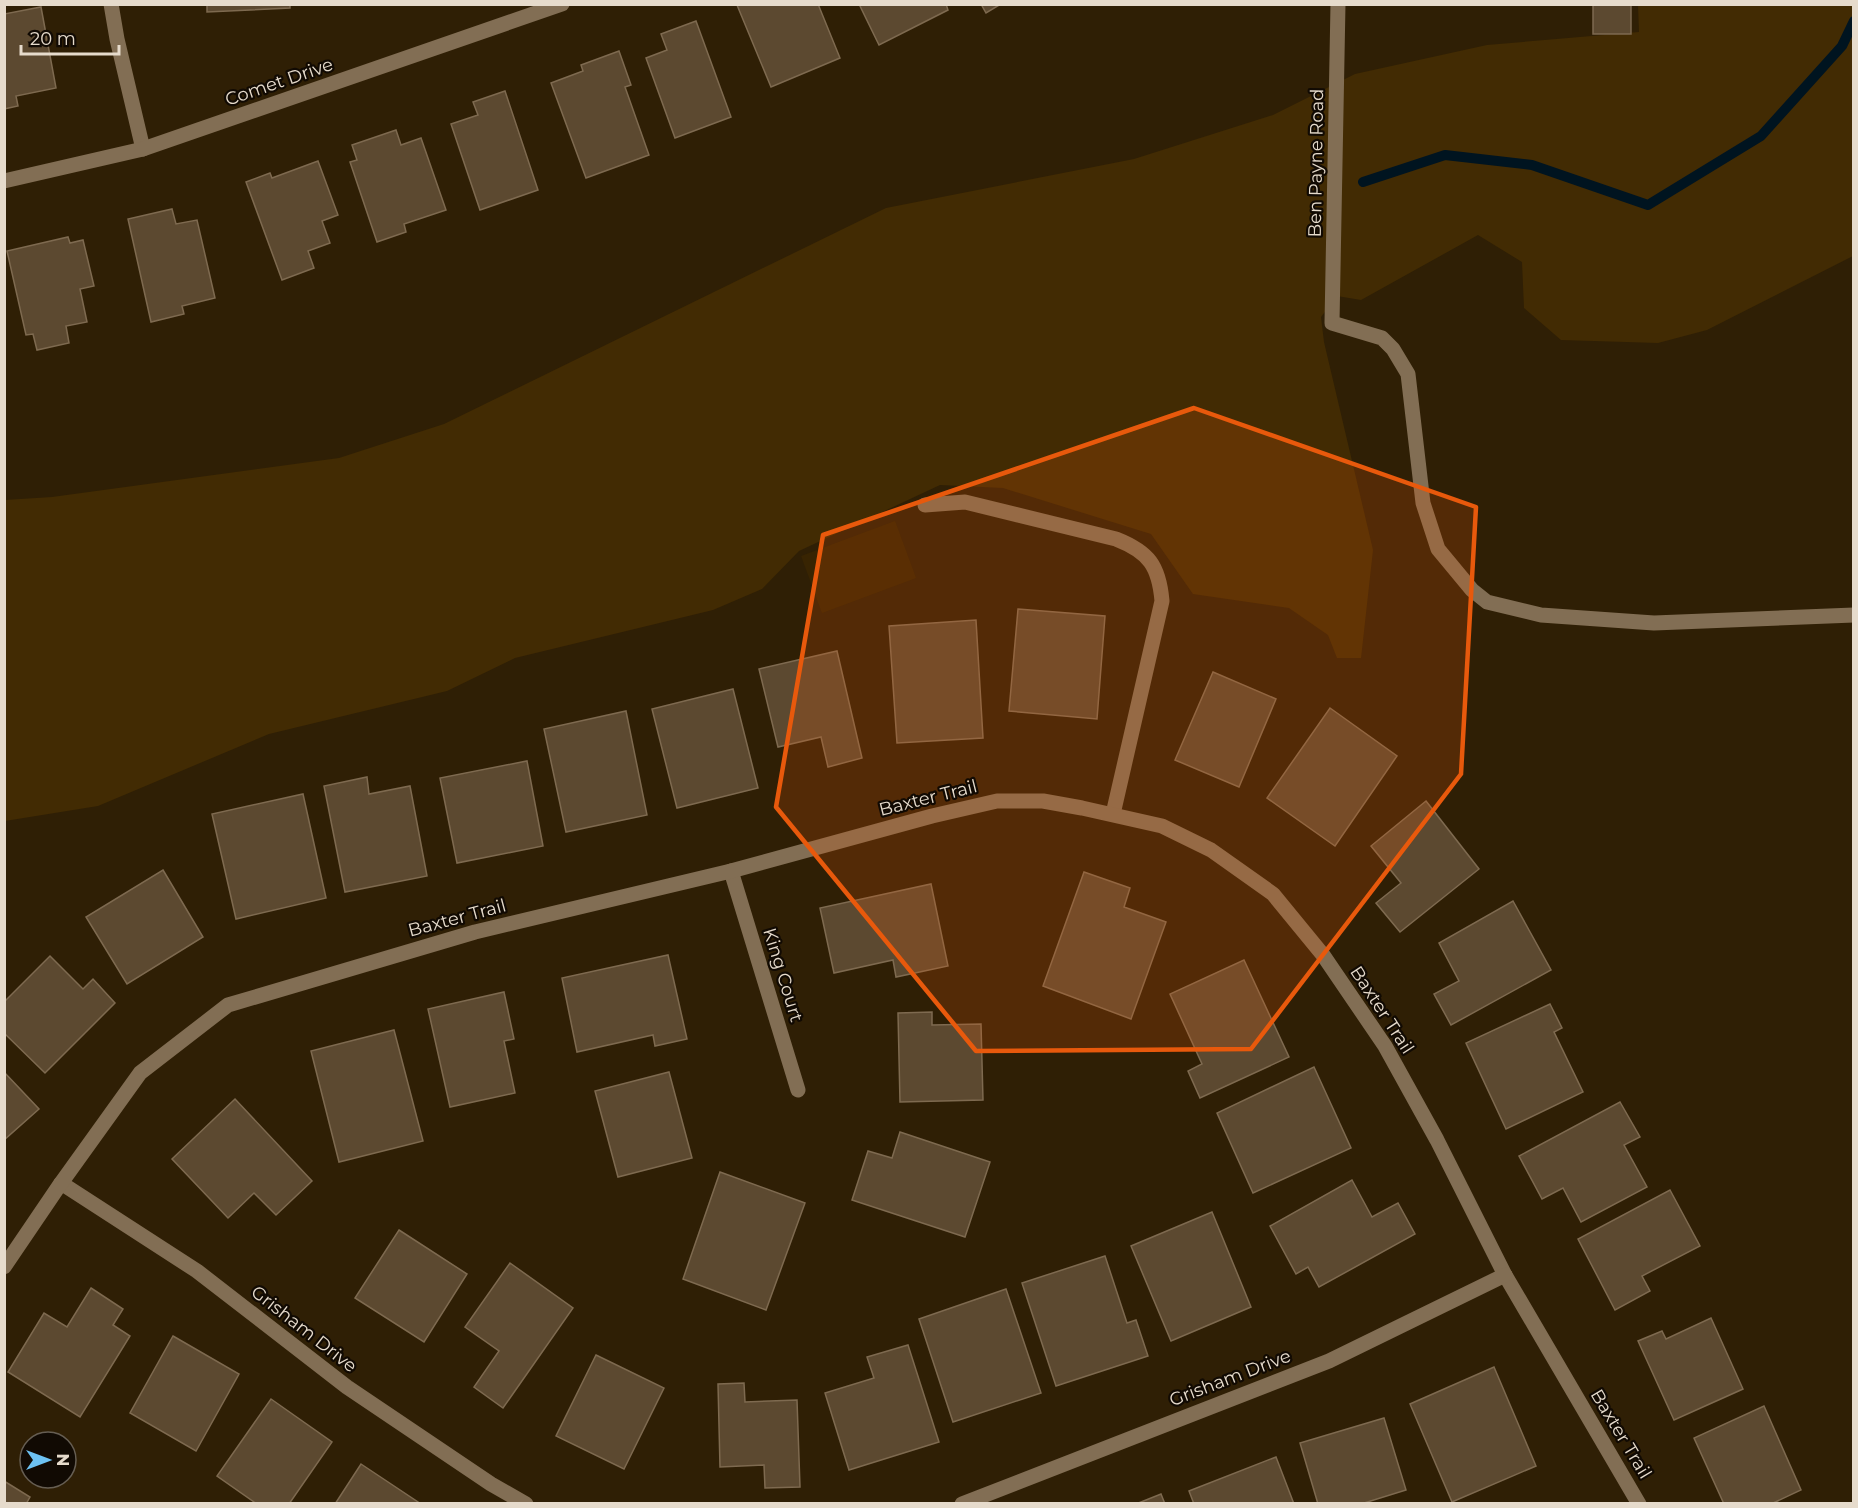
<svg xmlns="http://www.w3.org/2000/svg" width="1858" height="1508" font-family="Montserrat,sans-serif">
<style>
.built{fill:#382402}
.green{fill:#422b03}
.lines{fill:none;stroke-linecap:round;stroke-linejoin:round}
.stream{stroke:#001420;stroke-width:10}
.building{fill:#5c4930;stroke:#7e6a50;stroke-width:1.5}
.minor{stroke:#826e54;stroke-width:15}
.marked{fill:#e8590c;fill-opacity:0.2;stroke:#e8590c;stroke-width:4.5;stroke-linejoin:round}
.labels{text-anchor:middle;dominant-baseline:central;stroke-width:4.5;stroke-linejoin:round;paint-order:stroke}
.street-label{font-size:18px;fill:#e6dbcc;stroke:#110a03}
</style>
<rect width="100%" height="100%" fill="#2f1f05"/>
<polygon class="built" points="895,521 916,578 822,613 801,556"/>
<polygon class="green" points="1638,5 1853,5 1853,256 1707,330 1658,343 1561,340 1524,308 1522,262 1478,235 1361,300 1337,296 1321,317 1324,342 1373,550 1361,658 1337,658 1328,635 1289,608 1193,594 1151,534 1003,488 940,485 799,551 762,589 713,610 515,658 447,691 269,734 98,806 5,821 5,500 52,497 339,458 444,424 886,208 1134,159 1273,115 1355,74 1487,45 1639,32"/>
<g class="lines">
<polyline class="stream" points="1363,182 1445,155 1532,165 1648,205 1761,136 1842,46 1854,21"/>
</g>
<g class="building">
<polygon points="207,4 290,4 290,8 207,12"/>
<polygon points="818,4 840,58 771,87 737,5"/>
<polygon points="859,4 946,4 948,10 879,45"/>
<polygon points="981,4 1001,4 986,13"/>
<rect x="1593" y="4" width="38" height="30"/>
<polygon points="41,7 56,88 16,96 18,106 4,109 4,14"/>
<polygon points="696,21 731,117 675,138 646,58 667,50 661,34"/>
<polygon points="619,51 631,85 625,87 649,155 586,178 551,83 583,71 581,65"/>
<polygon points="505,91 538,190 480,210 451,124 478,115 473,102"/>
<polygon points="396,130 401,145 421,138 446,210 404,224 406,232 377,242 350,162 357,160 352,145"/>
<polygon points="318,161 338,215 322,221 330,243 308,251 314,268 282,280 246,182 270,173 272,178"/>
<polygon points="172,209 176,224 197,220 215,298 182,306 184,314 151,322 128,219"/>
<polygon points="68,237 70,243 83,240 94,286 80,289 87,322 66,326 69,343 37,350 33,334 26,335 7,251"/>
<polygon points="1018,609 1105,616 1097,719 1009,711"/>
<polygon points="976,620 983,738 897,743 889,626"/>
<polygon points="837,651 862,758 828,767 821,737 778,747 759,669"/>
<polygon points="1213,672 1276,699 1239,787 1175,760"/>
<polygon points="733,689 758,788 677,808 652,709"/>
<polygon points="1330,708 1397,756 1335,846 1267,798"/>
<polygon points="626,711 647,815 566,832 544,729"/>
<polygon points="527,761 543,846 457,863 440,778"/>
<polygon points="367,777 369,794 410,786 427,876 345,892 324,786"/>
<polygon points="303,794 326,898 236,919 212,814"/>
<polygon points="1426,801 1479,869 1400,932 1376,903 1401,883 1371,846"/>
<polygon points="163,870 203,937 127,984 86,917"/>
<polygon points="1084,872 1130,888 1124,907 1166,922 1131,1019 1043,986"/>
<polygon points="931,884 948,966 896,977 893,960 834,973 820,908"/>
<polygon points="1513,901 1551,970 1451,1025 1434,994 1459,981 1439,943"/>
<polygon points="668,955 687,1039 655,1046 653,1035 577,1052 562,978"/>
<polygon points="50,956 83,989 93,979 115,1003 45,1073 4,1033 4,1002"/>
<polygon points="1244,960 1289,1057 1200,1098 1188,1071 1202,1064 1170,994"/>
<polygon points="504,992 514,1039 504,1041 515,1093 450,1107 428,1009"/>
<polygon points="1550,1004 1562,1028 1554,1032 1583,1092 1506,1129 1466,1043"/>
<polygon points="932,1012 932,1025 981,1024 983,1100 900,1102 898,1013"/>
<polygon points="394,1030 423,1141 339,1162 311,1051"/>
<polygon points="1314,1067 1351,1148 1253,1193 1217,1113"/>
<polygon points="4,1072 39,1109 4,1140"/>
<polygon points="669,1072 692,1158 618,1177 595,1091"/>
<polygon points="235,1099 312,1181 276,1215 254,1193 228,1218 172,1159"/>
<polygon points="1620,1102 1640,1137 1624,1145 1647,1187 1581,1222 1563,1188 1542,1199 1519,1156"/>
<polygon points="900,1132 990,1162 965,1237 852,1200 868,1151 892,1158"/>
<polygon points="720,1172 805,1203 766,1310 683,1279"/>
<polygon points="1352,1180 1372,1217 1398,1203 1415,1234 1319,1287 1308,1267 1296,1274 1270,1226"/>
<polygon points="1670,1190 1700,1246 1642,1276 1650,1291 1615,1310 1578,1239"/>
<polygon points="1212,1212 1251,1307 1171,1341 1131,1246"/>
<polygon points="399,1230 467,1274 424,1342 355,1298"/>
<polygon points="1105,1256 1127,1323 1136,1320 1148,1356 1056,1386 1022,1283"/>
<polygon points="510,1263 573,1308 503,1408 474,1387 499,1351 465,1327"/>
<polygon points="91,1288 123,1309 113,1325 130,1336 80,1417 8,1372 44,1313 67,1327"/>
<polygon points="1006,1289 1041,1393 953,1422 919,1319"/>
<polygon points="1711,1318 1743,1389 1674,1420 1638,1341 1662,1331 1666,1339"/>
<polygon points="173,1336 239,1374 196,1451 130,1413"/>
<polygon points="908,1345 939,1442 849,1470 825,1393 874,1378 867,1357"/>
<polygon points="596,1355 664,1388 624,1469 556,1436"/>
<polygon points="1494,1367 1536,1466 1452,1502 1410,1404"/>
<polygon points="744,1383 745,1402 797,1400 800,1487 765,1488 764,1465 720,1467 718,1384"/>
<polygon points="271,1399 332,1442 289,1504 257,1504 217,1476"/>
<polygon points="1764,1406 1801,1490 1771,1504 1724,1504 1694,1438"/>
<polygon points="1384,1418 1406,1490 1361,1504 1318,1504 1300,1443"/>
<polygon points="1276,1457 1294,1504 1194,1504 1189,1491"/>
<polygon points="361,1464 421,1504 335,1504"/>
<polygon points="4,1481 30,1497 26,1504 4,1504"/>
<polygon points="1161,1494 1165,1504 1136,1504"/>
</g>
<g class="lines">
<g class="minor">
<polyline points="111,4 117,39 143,149"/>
<polyline points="1338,4 1332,323 1382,338 1393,349 1408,374 1423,503 1438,549 1472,590 1487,602 1541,615 1654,623 1854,615"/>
<polyline points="4,181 143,149 562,4"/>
<path d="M925,505L965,502L1116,539C1149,552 1159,566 1162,601L1113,814"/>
<polyline points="731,871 798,1090"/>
<polyline points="61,1183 197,1271 347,1387 491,1484 526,1504"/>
<polyline points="4,1267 61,1183 140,1073 228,1005 475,932 731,871 932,816 997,801 1043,801 1082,808 1162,826 1211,850 1273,894 1323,955 1385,1046 1437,1140 1505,1275 1639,1504"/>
<polyline points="962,1504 1329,1361 1505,1275"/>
</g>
</g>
<path class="marked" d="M1194,408L1476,507L1461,774L1251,1049L976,1051L776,807L823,535Z"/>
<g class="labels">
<g class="street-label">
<text transform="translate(279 82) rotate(-19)">Comet Drive</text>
<text transform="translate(1316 163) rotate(-89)">Ben Payne Road</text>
<text transform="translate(928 798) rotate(-14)">Baxter Trail</text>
<text transform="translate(457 918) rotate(-15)">Baxter Trail</text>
<text transform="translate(783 975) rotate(73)">King Court</text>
<text transform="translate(1382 1010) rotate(57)">Baxter Trail</text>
<text transform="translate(304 1329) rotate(38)">Grisham Drive</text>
<text transform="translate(1230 1378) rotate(-21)">Grisham Drive</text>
<text transform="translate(1621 1434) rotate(59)">Baxter Trail</text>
</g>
</g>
<rect width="1858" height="1508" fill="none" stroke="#e6dbcc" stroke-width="12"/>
<g transform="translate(48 1460) rotate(90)"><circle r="28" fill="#110a03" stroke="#665e53" stroke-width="1.5"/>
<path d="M0-4.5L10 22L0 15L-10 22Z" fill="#6dc2f3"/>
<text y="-9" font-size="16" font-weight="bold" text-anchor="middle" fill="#e6dbcc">N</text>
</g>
<path d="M21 45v9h98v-9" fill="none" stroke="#e6dbcc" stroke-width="3"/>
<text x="30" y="45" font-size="18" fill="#e6dbcc" stroke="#110a03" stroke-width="4.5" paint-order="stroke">20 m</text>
</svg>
